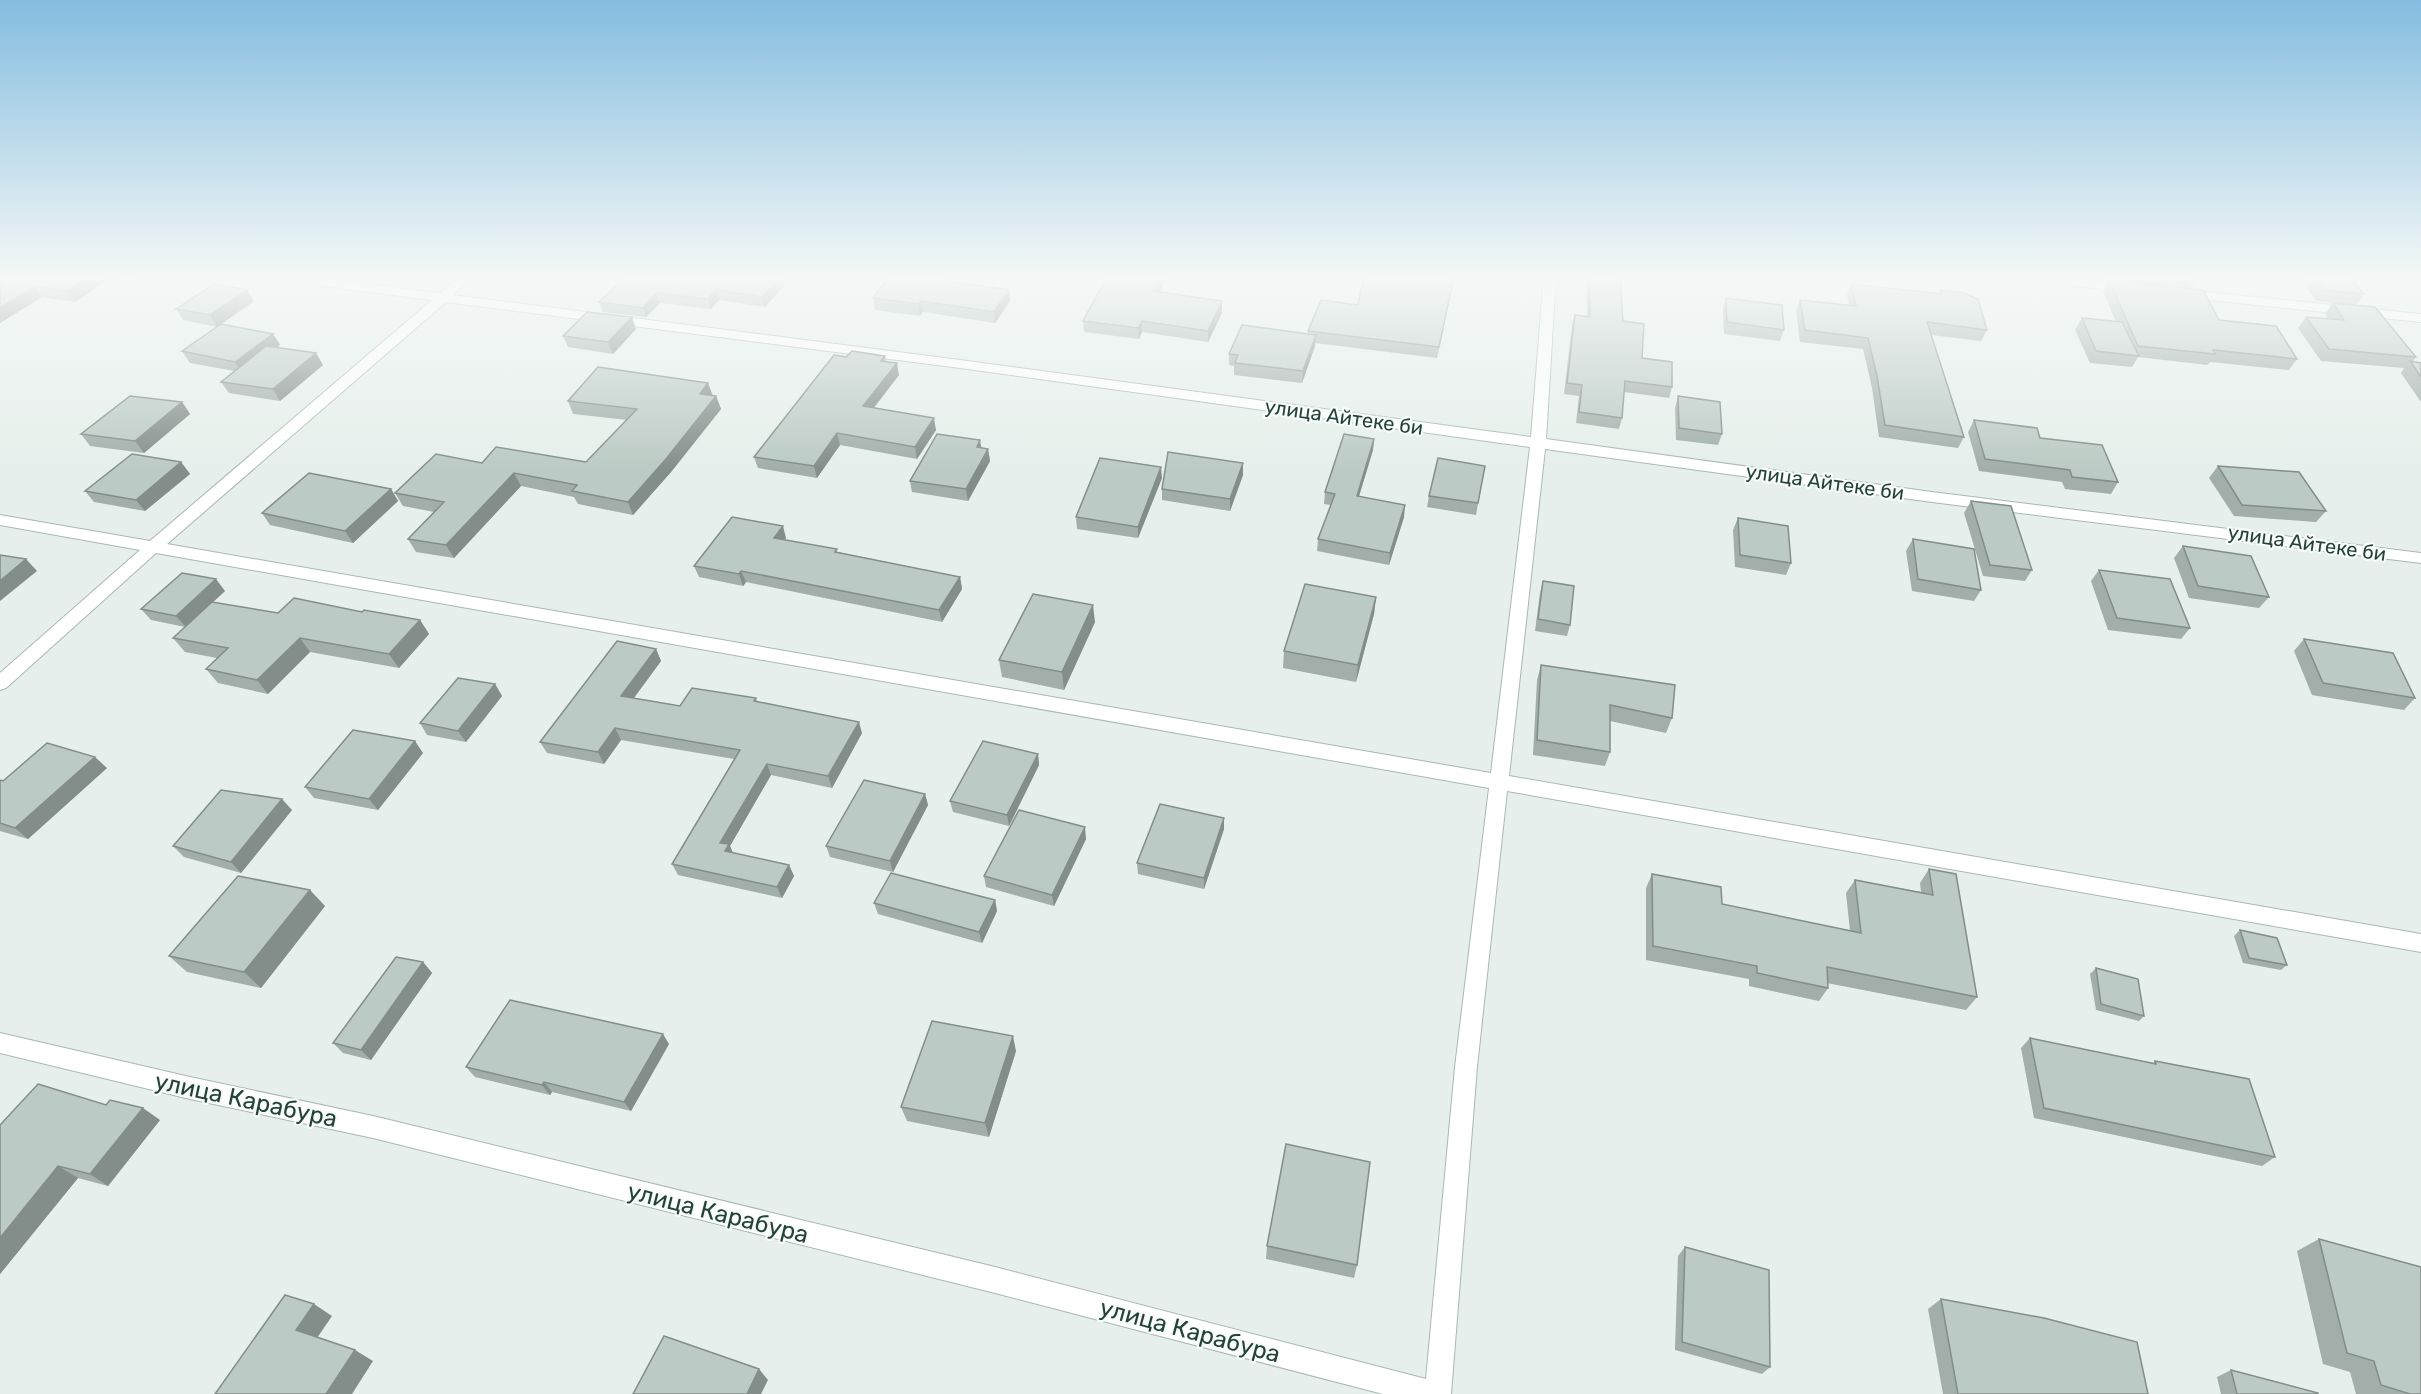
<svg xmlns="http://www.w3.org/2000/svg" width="2421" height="1394" font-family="Rubik,sans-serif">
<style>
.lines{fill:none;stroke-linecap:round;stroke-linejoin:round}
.minor-casing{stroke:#a8b8b2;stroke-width:2}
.minor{fill:#fff;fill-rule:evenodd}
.wall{fill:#a1aea9}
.shaded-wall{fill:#838d89}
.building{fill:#bbcac4;stroke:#838d89;stroke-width:1.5}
.labels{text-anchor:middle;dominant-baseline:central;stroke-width:4.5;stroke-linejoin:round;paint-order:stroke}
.street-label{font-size:20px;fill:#24423a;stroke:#f7fbf9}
.near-street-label{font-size:24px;fill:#24423a;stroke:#f7fbf9}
</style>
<rect width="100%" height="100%" fill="#e6efeb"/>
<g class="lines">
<defs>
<g id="minor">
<path d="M260,275H293L440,293L462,275H475L453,295L960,360L1531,437L1544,275H1556L1546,439L1932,492L2421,553V563L1932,502L1545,449L1509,776L2421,934V952L1507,791L1477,1067L1451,1394H1383L991,1292L373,1138L190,1099L0,1053V1033L190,1077L373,1116L991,1266L1426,1379L1455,1067L1489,788L156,553L6,688L0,690V673L140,550L0,525V515L150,541L432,300L266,279ZM446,302L960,368L1530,447L1491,773L167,544Z"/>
<polygon points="2001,275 2040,275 2130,284 2136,288 2130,292 2007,279"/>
<polygon points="2184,290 2421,314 2421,322 2179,297 2177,294 2179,291"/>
</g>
</defs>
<use href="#minor" class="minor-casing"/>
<use href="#minor" class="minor"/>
</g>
<g class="wall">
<polygon points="0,275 146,275 136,282 109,277 110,278 75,302 42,297 0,323"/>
<polygon points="627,275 785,285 765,307 719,300 711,309 660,303 646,317 603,312 599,302"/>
<polygon points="1455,275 1437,358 1315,343 1315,346 1302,383 1234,375 1234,366 1229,365 1229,354 1308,334 1308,331 1358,305"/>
<polygon points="1469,275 1504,275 1503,279"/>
<polygon points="1586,275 1620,275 1623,321 1642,358 1672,387 1669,398 1624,392 1622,418 1619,429 1576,423 1579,396 1564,394 1572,325 1575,315 1587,316"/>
<polygon points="2096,275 2198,275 2190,288 2098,279"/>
<polygon points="2303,275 2348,275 2364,294 2356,305 2316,301 2300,278"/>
<polygon points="940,280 1009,290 1010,301 995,323 923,312 920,316 875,310 873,298"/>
<polygon points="2109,280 2219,320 2297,359 2289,370 2210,362 2207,365 2138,357 2132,367 2090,363 2075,330 2082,318 2116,322 2103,291"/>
<polygon points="1851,284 1939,293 1940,290 1987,330 1981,341 1931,335 1964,437 1958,448 1879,437 1872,388 1863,349 1800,342 1796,311 1800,300 1849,305 1847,295"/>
<polygon points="247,290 254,301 217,327 183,320 176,309"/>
<polygon points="1159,292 1222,301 1222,313 1208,342 1142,332 1139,339 1084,332 1083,321"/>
<polygon points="1726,298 1784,330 1780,341 1724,334 1723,309"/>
<polygon points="2333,303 2416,357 2412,362 2421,363 2421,402 2401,373 2404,368 2321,361 2298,328 2306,317 2328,319 2325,314"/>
<polygon points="636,329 613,354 568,347 563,336"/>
<polygon points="273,334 280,345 277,348 323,365 280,401 229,393 221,382 234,371 190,363 182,351"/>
<polygon points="885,356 886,362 899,375 874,408 936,430 917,459 840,445 817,478 758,468 754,457 846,357"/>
<polygon points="712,396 716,396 721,409 671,472 633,515 578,504 574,497 521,486 454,558 416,552 408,539 434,512 403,506 395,493 482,463 586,462 627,420 573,414 568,401"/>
<polygon points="1678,396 1722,434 1718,445 1676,440 1675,408"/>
<polygon points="182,402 190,414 144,453 90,446 81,434"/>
<polygon points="1974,420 2118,482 2111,494 2065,489 2062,482 1979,471 1968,432"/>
<polygon points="1374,439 1373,450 1359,497 1404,517 1389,565 1317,551 1318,539 1331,505 1324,504 1325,492"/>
<polygon points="982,448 988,449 990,461 968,501 912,492 910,481"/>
<polygon points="181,462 190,474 145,511 94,502 85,491"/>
<polygon points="1485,466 1476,515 1427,507 1429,496"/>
<polygon points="2218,466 2326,511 2316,522 2234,516 2209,478"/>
<polygon points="1243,475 1230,511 1162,500 1162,489"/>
<polygon points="1162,478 1138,538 1077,529 1076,517"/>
<polygon points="391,489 398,501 353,543 270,525 262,513"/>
<polygon points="1971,501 2032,570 2025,581 1983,576 1964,513"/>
<polygon points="1738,518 1791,563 1786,575 1735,567 1733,530"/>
<polygon points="786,538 785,540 838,552 960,577 962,589 942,622 746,582 743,586 699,577 694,566"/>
<polygon points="1913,539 1981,590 1974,601 1912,591 1906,551"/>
<polygon points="2183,546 2269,597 2259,608 2189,598 2174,558"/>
<polygon points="2099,570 2190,628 2181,639 2108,630 2091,581"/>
<polygon points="1543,581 1570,625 1567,636 1535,631 1540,593"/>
<polygon points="225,591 213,602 278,613 362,612 420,620 429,634 399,668 310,652 268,694 218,683 206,669 217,658 185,652 173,638 185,627 151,620 141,609"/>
<polygon points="1376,597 1374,614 1356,682 1283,668 1284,651"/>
<polygon points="1095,622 1064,690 1002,677 999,660"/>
<polygon points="2304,639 2415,698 2404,710 2312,695 2294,651"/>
<polygon points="656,649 661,661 634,698 680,706 756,698 757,702 862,733 832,788 771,775 730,846 733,853 789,865 794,876 782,898 678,875 672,864 734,759 621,740 604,764 547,753 540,742"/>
<polygon points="1541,665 1672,718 1666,733 1610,721 1610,752 1605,766 1533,755 1537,680"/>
<polygon points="495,684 502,696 466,742 427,735 420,723"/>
<polygon points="423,753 378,810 314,798 305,787"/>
<polygon points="1038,754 1039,765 1009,826 953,812 950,801"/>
<polygon points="107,768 28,839 0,831 0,780 3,781"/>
<polygon points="925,794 928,805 893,872 830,857 826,846"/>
<polygon points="292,810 241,873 184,857 173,846"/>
<polygon points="1224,818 1224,829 1204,889 1138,874 1137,863"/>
<polygon points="1086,839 1054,906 986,887 984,876"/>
<polygon points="1929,869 1977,997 1966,1010 1827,983 1828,988 1819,1001 1749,986 1749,979 1646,960 1646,888 1652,874 1722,904 1850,931 1846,893 1855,880 1921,892 1920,883"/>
<polygon points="995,900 997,911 982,943 878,914 874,903"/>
<polygon points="325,906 261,988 187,972 169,956"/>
<polygon points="2240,930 2287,965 2281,970 2243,963 2234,936"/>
<polygon points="423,962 432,973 371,1060 343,1053 333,1043"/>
<polygon points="2096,968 2144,1016 2139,1021 2096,1010 2090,974"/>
<polygon points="2030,1038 2153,1063 2155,1061 2275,1157 2262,1166 2034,1118 2021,1048"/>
<polygon points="669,1044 631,1111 552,1092 550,1095 475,1077 466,1067"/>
<polygon points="1016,1051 989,1137 907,1121 901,1107"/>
<polygon points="106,1105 160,1120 108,1186 78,1178 0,1274 0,1125"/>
<polygon points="2319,1239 2421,1394 2356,1394 2350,1372 2323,1364 2297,1251"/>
<polygon points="1267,1246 1357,1265 1354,1278 1266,1259"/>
<polygon points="1685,1247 1770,1367 1762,1374 1675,1350 1678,1256"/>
<polygon points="1941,1299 2148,1394 1943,1394 1928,1309"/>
<polygon points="2231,1370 2318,1394 2221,1394 2217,1377"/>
</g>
<g class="shaded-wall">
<polygon points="93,275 108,275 110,278 75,302 67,291"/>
<polygon points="135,275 146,275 136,282 133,276"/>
<polygon points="782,275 785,285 765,307 762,297"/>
<polygon points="1162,275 1168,275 1154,303 1153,291"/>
<polygon points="1454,275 1455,275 1437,358 1439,347"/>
<polygon points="35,286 42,297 0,323 0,308"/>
<polygon points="247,290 254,301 217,327 210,315"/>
<polygon points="716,290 719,300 711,309 708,299"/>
<polygon points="1009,290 1010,301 995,323 994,312"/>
<polygon points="656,293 660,303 646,317 643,308"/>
<polygon points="921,301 923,312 920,316 918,304"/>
<polygon points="1222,301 1222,313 1208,342 1208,331"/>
<polygon points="632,317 636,329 613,354 608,342"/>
<polygon points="1142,321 1142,332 1139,339 1138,328"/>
<polygon points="273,334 280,345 242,373 235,362"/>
<polygon points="1316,335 1315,346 1302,383 1303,371"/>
<polygon points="316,353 323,365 280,401 273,389"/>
<polygon points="897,363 899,375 866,417 863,406"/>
<polygon points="708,383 713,396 700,394"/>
<polygon points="716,396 721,409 671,472 633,515 628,502"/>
<polygon points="182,402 190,414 144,453 135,441"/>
<polygon points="934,418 936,430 917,459 915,447"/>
<polygon points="837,433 840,445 817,478 814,466"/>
<polygon points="1374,439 1373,450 1355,508 1357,496"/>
<polygon points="980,440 982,452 977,447"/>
<polygon points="988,449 990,461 968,501 966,489"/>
<polygon points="181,462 190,474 145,511 136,500"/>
<polygon points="1243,463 1243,475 1230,511 1230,499"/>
<polygon points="1161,467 1162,478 1138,538 1138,527"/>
<polygon points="514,473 521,486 454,558 446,545"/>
<polygon points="391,489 398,501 353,543 345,531"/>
<polygon points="1405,505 1404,517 1389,565 1390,553"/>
<polygon points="783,526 786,538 778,549 774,538"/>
<polygon points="26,559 37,571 0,601 0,581"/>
<polygon points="741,571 746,582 743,586 739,574"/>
<polygon points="960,577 962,589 942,622 939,610"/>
<polygon points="216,579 225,591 186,627 176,616"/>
<polygon points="1376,597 1374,614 1356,682 1358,665"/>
<polygon points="1093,605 1095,622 1064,690 1062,672"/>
<polygon points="420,620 429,634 399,668 389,654"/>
<polygon points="300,638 310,652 268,694 257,680"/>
<polygon points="656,649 661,661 627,707 621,696"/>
<polygon points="495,684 502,696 466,742 458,731"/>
<polygon points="859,722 862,733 832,788 828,776"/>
<polygon points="615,728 621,740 604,764 598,752"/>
<polygon points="415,741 423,753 378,810 369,799"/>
<polygon points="1038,754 1039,765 1009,826 1007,815"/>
<polygon points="95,757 107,768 28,839 15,828"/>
<polygon points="767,764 771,775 730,846 734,856 730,862 720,843"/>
<polygon points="925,794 928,805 893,872 890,861"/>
<polygon points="282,799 292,810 241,873 231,862"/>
<polygon points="1224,818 1224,829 1204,889 1204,878"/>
<polygon points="1085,827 1086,839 1054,906 1052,895"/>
<polygon points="789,865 794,876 782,898 777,887"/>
<polygon points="310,890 325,906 261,988 244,972"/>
<polygon points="995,900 997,911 982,943 979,932"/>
<polygon points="423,962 432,973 371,1060 361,1050"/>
<polygon points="663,1034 669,1044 631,1111 624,1102"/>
<polygon points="1013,1036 1016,1051 989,1137 985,1123"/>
<polygon points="544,1082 552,1092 550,1095 542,1085"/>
<polygon points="143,1108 160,1120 108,1186 90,1174"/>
<polygon points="58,1166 78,1178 0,1274 0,1238"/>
<polygon points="314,1304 332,1316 315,1341 296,1330"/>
<polygon points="355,1350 373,1361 352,1394 326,1394"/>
<polygon points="759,1369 768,1380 761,1394 747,1394"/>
</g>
<g class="building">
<polygon points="0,275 93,275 67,291 35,286 0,308"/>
<polygon points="627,275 782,275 762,297 716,290 708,299 656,293 643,308 599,302"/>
<polygon points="891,275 939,275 936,279 1009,290 994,312 921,301 918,304 873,298"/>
<polygon points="1108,275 1162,275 1153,291 1222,301 1208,331 1142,321 1138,328 1083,321"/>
<polygon points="1364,275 1454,275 1439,347 1308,331 1321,300 1358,305"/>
<polygon points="1589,275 1620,275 1623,321 1644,324 1642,358 1672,362 1672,387 1625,381 1622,418 1579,412 1582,385 1567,383 1575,315 1590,317"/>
<polygon points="2313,275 2348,275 2364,294 2323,290"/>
<polygon points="2109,280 2203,290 2219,320 2276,326 2297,359 2213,350 2215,354 2138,346"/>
<polygon points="214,284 247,290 210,315 176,309"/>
<polygon points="1851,284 1941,294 1940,290 1964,293 1978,299 1987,330 1927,322 1964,437 1885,425 1877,376 1868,338 1805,330 1800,300 1856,306"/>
<polygon points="1726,298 1782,305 1784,330 1727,322"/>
<polygon points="2333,303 2375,307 2416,357 2329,349 2306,317 2344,320"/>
<polygon points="587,312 632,317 608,342 563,336"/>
<polygon points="2082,318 2122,322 2139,356 2096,351"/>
<polygon points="221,324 273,334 235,362 182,351"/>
<polygon points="1242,325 1316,335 1303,371 1235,363 1238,355 1229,354"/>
<polygon points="266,346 316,353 273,389 221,382"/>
<polygon points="852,351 885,356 881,361 897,363 863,406 934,418 915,447 837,433 814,466 754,457 834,355 846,357"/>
<polygon points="2410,361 2421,363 2421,377"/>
<polygon points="598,367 708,383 700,394 716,396 666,459 628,502 572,491 577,485 514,473 446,545 408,539 444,502 395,493 436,454 482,463 496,447 586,462 637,409 568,401"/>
<polygon points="130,396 182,402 135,441 81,434"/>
<polygon points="1678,396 1720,402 1722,434 1679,428"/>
<polygon points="1974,420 2037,428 2040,438 2102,445 2118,482 2072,477 2070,470 1985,459"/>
<polygon points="937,434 980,440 977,447 988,449 966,489 910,481"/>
<polygon points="1344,434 1374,439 1357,496 1405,505 1390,553 1318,539 1335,494 1325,492"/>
<polygon points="1168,452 1243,463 1230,499 1162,489"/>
<polygon points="132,454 181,462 136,500 85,491"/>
<polygon points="1100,458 1161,467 1138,527 1076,517"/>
<polygon points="1438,458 1485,466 1478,503 1429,496"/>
<polygon points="2218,466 2299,472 2326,511 2242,505"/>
<polygon points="309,473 391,489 345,531 262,513"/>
<polygon points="1971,501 2011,506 2032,570 1990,565"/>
<polygon points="732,517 783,526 774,538 837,549 835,552 960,577 939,610 741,571 739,574 694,566"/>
<polygon points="1738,518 1788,526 1791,563 1740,555"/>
<polygon points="1913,539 1974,549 1981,590 1918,579"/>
<polygon points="2183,546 2251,556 2269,597 2198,586"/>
<polygon points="0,555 26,559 0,581"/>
<polygon points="2099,570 2170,579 2190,628 2117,618"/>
<polygon points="182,573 216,579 176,616 141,609"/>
<polygon points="1543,581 1574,586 1570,625 1538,619"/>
<polygon points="1305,584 1376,597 1358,665 1284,651"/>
<polygon points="1033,594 1093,605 1062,672 999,660"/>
<polygon points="294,598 362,612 364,610 420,620 389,654 300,638 257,680 206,669 228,648 173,638 212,602 278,613"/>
<polygon points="2304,639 2393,653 2415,698 2323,683"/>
<polygon points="617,641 656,649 621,696 680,706 692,688 756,698 754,701 859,722 828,776 767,764 720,843 729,844 725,851 789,865 777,887 672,864 740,750 615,728 598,752 540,742"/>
<polygon points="1541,665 1675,685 1672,718 1610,705 1610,752 1537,740"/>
<polygon points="458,678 495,684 458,731 420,723"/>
<polygon points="353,730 415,741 369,799 305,787"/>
<polygon points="983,741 1038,754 1007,815 950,801"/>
<polygon points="47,743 95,757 15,828 0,823 0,780 3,781"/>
<polygon points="864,780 925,794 890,861 826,846"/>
<polygon points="221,790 282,799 231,862 173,846"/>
<polygon points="1160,804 1224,818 1204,878 1137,863"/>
<polygon points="1019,810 1085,827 1052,895 984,876"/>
<polygon points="1929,869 1956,874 1977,997 1827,967 1828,988 1757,973 1757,966 1653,946 1652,874 1721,887 1722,904 1861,933 1855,880 1933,895"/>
<polygon points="891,873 995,900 979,932 874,903"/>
<polygon points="238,876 310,890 244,972 169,956"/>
<polygon points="2240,930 2277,938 2287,965 2249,958"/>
<polygon points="396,957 423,962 361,1050 333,1043"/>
<polygon points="2096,968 2138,979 2144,1016 2101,1004"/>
<polygon points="510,1000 663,1034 624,1102 544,1082 542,1085 466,1067"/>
<polygon points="932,1021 1013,1036 985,1123 901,1107"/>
<polygon points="2030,1038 2156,1064 2155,1061 2249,1079 2275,1157 2044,1108"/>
<polygon points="38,1084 106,1105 110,1100 143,1108 90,1174 58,1166 0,1238 0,1125"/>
<polygon points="1286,1144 1370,1162 1357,1265 1267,1246"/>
<polygon points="2319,1239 2421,1267 2421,1394 2410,1394 2381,1385 2374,1361 2347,1353"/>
<polygon points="1685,1247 1769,1270 1770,1367 1682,1342"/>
<polygon points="285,1295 314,1304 296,1330 355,1350 326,1394 215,1394"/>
<polygon points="1941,1299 2044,1318 2137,1342 2148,1394 1958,1394"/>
<polygon points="664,1336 759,1369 747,1394 633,1394"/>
<polygon points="2231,1370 2318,1393 2318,1394 2237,1394"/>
</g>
<linearGradient id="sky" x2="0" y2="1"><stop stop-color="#84bce0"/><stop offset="0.59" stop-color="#f4f8f6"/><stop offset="1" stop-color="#f4f8f6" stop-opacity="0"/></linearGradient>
<rect width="2421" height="470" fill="url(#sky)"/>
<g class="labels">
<g class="street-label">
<text transform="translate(1344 417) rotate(8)">улица Айтеке би</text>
<text transform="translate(1825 482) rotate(8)">улица Айтеке би</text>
<text transform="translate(2307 543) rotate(8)">улица Айтеке би</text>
</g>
<g class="near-street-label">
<text transform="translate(246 1100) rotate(12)">улица Карабура</text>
<text transform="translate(718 1213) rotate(14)">улица Карабура</text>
<text transform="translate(1190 1331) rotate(15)">улица Карабура</text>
</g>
</g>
</svg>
